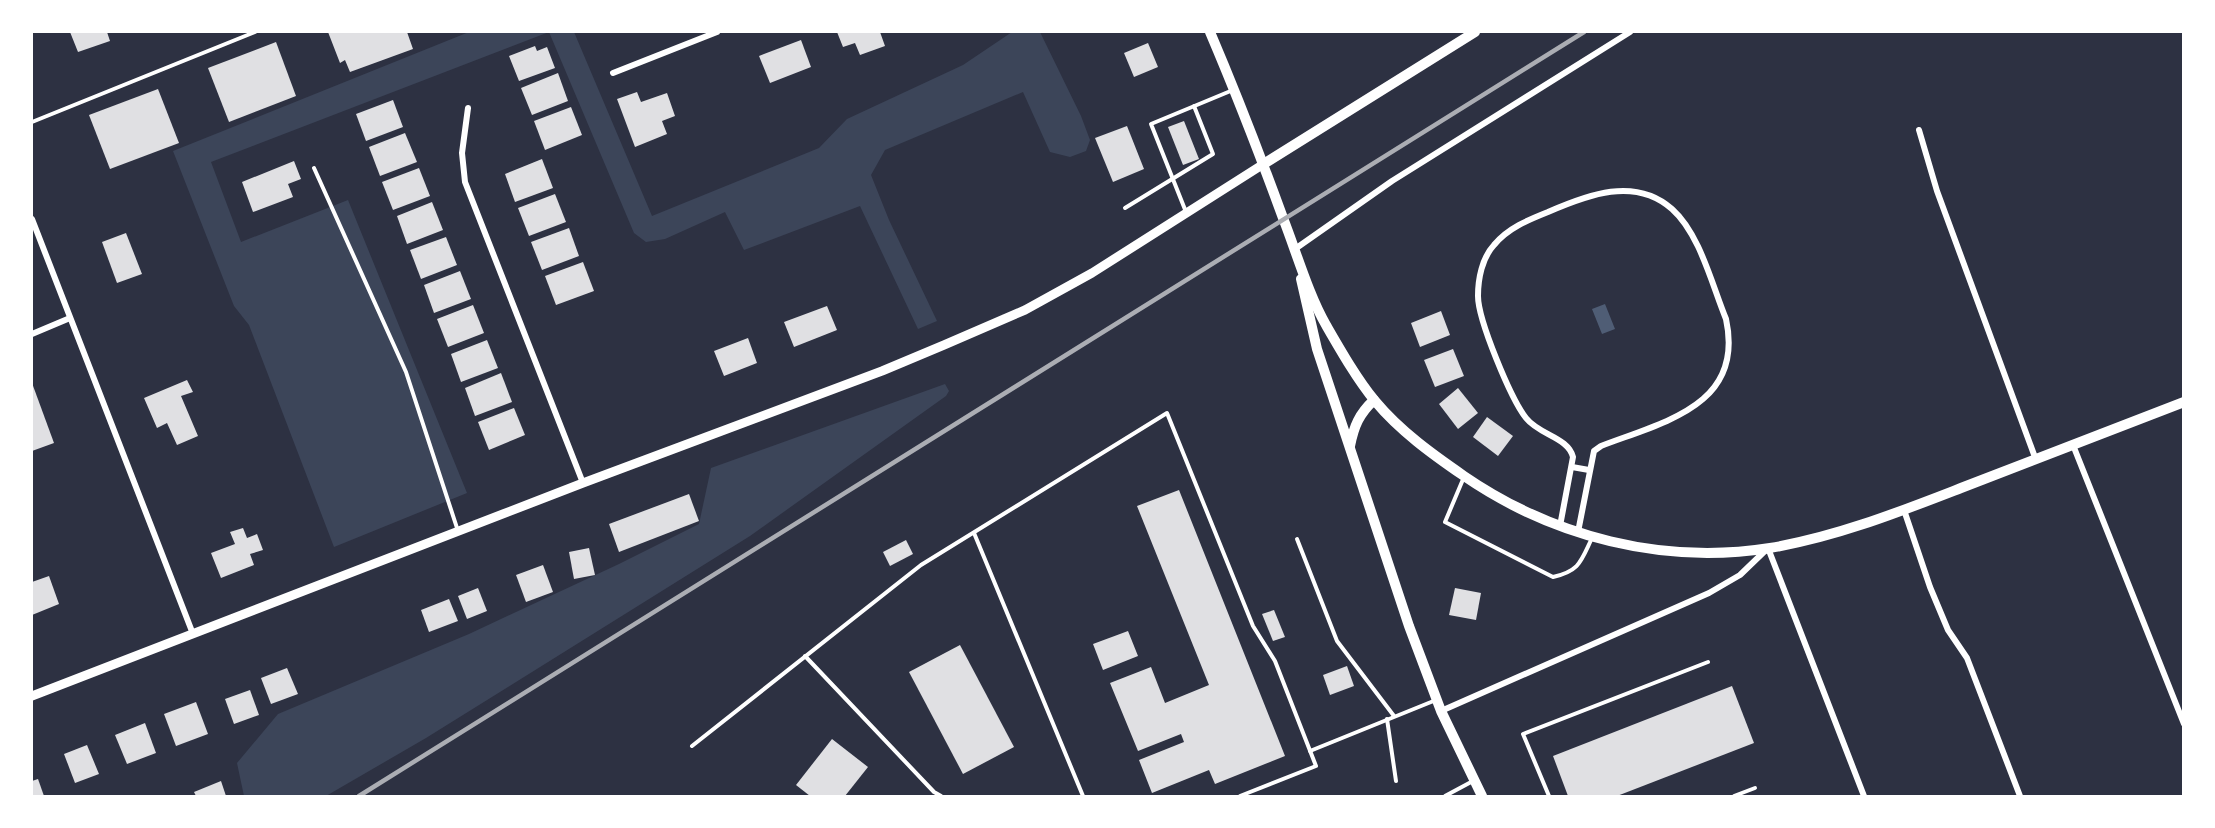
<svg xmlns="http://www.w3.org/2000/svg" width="2215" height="828" font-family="Arial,sans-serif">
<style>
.green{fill:#3c4559}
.water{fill:#4f5d75}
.building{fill:#e0e0e3}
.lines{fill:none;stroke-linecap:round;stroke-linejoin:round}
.service{stroke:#fff;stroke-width:4}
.minor{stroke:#fff;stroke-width:6}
.tertiary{stroke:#fff;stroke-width:9}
.secondary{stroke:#fff;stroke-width:10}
.rail{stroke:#abadb3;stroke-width:4.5}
</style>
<rect width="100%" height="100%" fill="#2d3142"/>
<g class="green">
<polygon points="469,32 574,32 652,216 819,148 847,119 963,65 1012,32 1040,32 1081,116 1090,140 1086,151 1070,157 1050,152 1023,92 885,150 871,175 889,220 937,321 918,329 860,206 744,250 725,212 665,239 646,242 634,233 549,32 211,162 241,242 348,200 467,493 334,547 249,325 234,306 173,151"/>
<polygon points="945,384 949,391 946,396 750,536 426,738 326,796 244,796 237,763 278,714 469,634 619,564 699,524 711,468"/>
</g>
<polygon class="water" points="1605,304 1615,329 1602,334 1592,309"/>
<g class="building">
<polygon points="70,32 107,32 110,41 78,52"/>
<polygon points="328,32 407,32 413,49 350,72 345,60 340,63"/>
<polygon points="837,32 880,32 885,46 860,55 855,43 843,47"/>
<polygon points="801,40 811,67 770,83 759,56"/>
<polygon points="276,42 296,96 229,122 208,68"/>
<polygon points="1148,43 1158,67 1134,77 1124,53"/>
<polygon points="535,46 537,51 547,47 555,68 519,81 509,56"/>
<polygon points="558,73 568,101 532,115 521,88"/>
<polygon points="158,89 179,143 110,169 89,115"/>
<polygon points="637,92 641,102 667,93 675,116 662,121 667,134 635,147 617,99"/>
<polygon points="393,100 403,127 366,141 356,114"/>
<polygon points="571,107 582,135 545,150 534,121"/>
<polygon points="1184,121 1199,159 1183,165 1168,127"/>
<polygon points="1127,126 1144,169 1113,182 1095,138"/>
<polygon points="405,133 417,162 380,176 369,147"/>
<polygon points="542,159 553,188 515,202 505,174"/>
<polygon points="294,161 301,179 288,184 293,197 253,212 242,182"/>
<polygon points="419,168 430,196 393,210 382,182"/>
<polygon points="555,194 566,222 529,236 518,208"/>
<polygon points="432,202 443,230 407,244 397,216"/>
<polygon points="569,228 579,256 542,270 531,242"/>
<polygon points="126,233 142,274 117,283 102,242"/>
<polygon points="446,237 457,265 421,279 410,250"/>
<polygon points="583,262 594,291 556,305 545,276"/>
<polygon points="460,271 471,299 434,313 424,285"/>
<polygon points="473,305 484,333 448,347 437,319"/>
<polygon points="827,306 837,330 794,347 784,322"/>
<polygon points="1441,311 1450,335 1420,347 1411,323"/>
<polygon points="748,338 757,363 724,376 714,351"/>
<polygon points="487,340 498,368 461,382 451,354"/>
<polygon points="1453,349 1464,376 1435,387 1424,360"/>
<polygon points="501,373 512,402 475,416 465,388"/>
<polygon points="187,380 193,392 181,396 198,436 177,445 167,423 157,428 144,398"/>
<polygon points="32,383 54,443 32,451"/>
<polygon points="1458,388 1478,413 1458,429 1439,404"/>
<polygon points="514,408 525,435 489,450 478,422"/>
<polygon points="1487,417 1513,436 1498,456 1473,437"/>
<polygon points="1179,490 1285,756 1215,784 1209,770 1152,793 1139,760 1184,742 1181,734 1138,751 1110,683 1151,667 1165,703 1209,685 1137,506"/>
<polygon points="689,494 699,521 619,552 609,524"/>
<polygon points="243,528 247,538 257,534 263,550 250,554 254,565 221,578 211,553 235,544 230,532"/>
<polygon points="906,540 913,554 890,566 883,552"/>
<polygon points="589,548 595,575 574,579 569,552"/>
<polygon points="543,565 553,592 526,602 516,575"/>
<polygon points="49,576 59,604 32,615 32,582"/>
<polygon points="478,588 487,611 467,619 458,596"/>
<polygon points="1455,588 1481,593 1476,620 1449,615"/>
<polygon points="449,599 458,621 429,632 421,610"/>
<polygon points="1274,610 1285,637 1273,641 1262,614"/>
<polygon points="1128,631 1138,656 1103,670 1093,644"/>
<polygon points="960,645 1014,747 963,774 909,672"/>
<polygon points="1347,666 1354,686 1330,695 1323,675"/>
<polygon points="287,668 298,694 271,704 261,678"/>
<polygon points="1732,686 1754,743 1617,796 1568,796 1553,756"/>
<polygon points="250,690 259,715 234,724 225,699"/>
<polygon points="196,702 208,734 176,746 164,714"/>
<polygon points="145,723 156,753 127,764 115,735"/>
<polygon points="832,739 868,767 845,796 810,796 796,785"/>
<polygon points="87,745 99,774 75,783 64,754"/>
<polygon points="38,779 44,796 32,796 32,781"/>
<polygon points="221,781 226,796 196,796 194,792"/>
</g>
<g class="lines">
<g class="service">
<polyline points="32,122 255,32"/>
<polyline points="314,168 406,372 458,531"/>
<polyline points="1125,208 1213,154 1194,106"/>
<polyline points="1186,212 1151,124 1233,90"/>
<path d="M1464,477L1445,522L1553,577C1580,571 1581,561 1592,538"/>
<polyline points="974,533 1083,796"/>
<polyline points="1297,539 1337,641 1394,716"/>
<polyline points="805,656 934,792 941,796"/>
<polyline points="1387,719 1396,781"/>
<polyline points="692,746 921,565 1167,413 1253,626 1275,661 1316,766 1240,796"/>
<polyline points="1310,751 1436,700"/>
<polyline points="1445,796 1473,781"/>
<polyline points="1549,796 1523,734 1708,662"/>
<polyline points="1734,796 1755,788"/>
</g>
<g class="minor">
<polyline points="613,73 717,32"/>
<polyline points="468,108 462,153 465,182 583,483"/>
<polyline points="1919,130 1937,191 2036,460"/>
<polyline points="32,219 193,634"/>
<polyline points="1295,249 1392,181 1630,32"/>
<polyline points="32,334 70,318"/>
<polyline points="2073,445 2184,724"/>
<polyline points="1572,467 1589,470"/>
<polyline points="1904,510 1930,587 1948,630 1967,658 2020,796"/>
<path d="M1560,526L1573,457C1568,437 1539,435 1526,418C1511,399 1478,320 1478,296C1478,279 1482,258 1494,245C1508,228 1528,220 1548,212C1587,195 1635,176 1672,209C1700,234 1712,285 1726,319C1745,406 1663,422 1601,446L1594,451L1578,532"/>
<polyline points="1441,711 1709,593 1740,575 1768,548 1864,796"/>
</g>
<polyline class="tertiary" points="32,696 583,483 882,371 944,345 1025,310 1092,273 1262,165"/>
<g class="secondary">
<path d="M1210,32C1236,93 1260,155 1283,218C1296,251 1309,296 1326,325C1341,351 1357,379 1375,401C1400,431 1432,454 1464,476C1553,537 1663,565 1770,548C1836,537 1899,512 1961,488C2035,460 2109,431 2184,402"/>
<polyline points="1262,165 1475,32"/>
<polyline points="1301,279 1317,349 1409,626 1441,711 1482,796"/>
<path d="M1350,446C1354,426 1359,414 1374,400"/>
</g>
<polyline class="rail" points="359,796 1584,32"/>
</g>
<rect width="2215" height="828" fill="none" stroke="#ffffff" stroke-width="66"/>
</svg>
